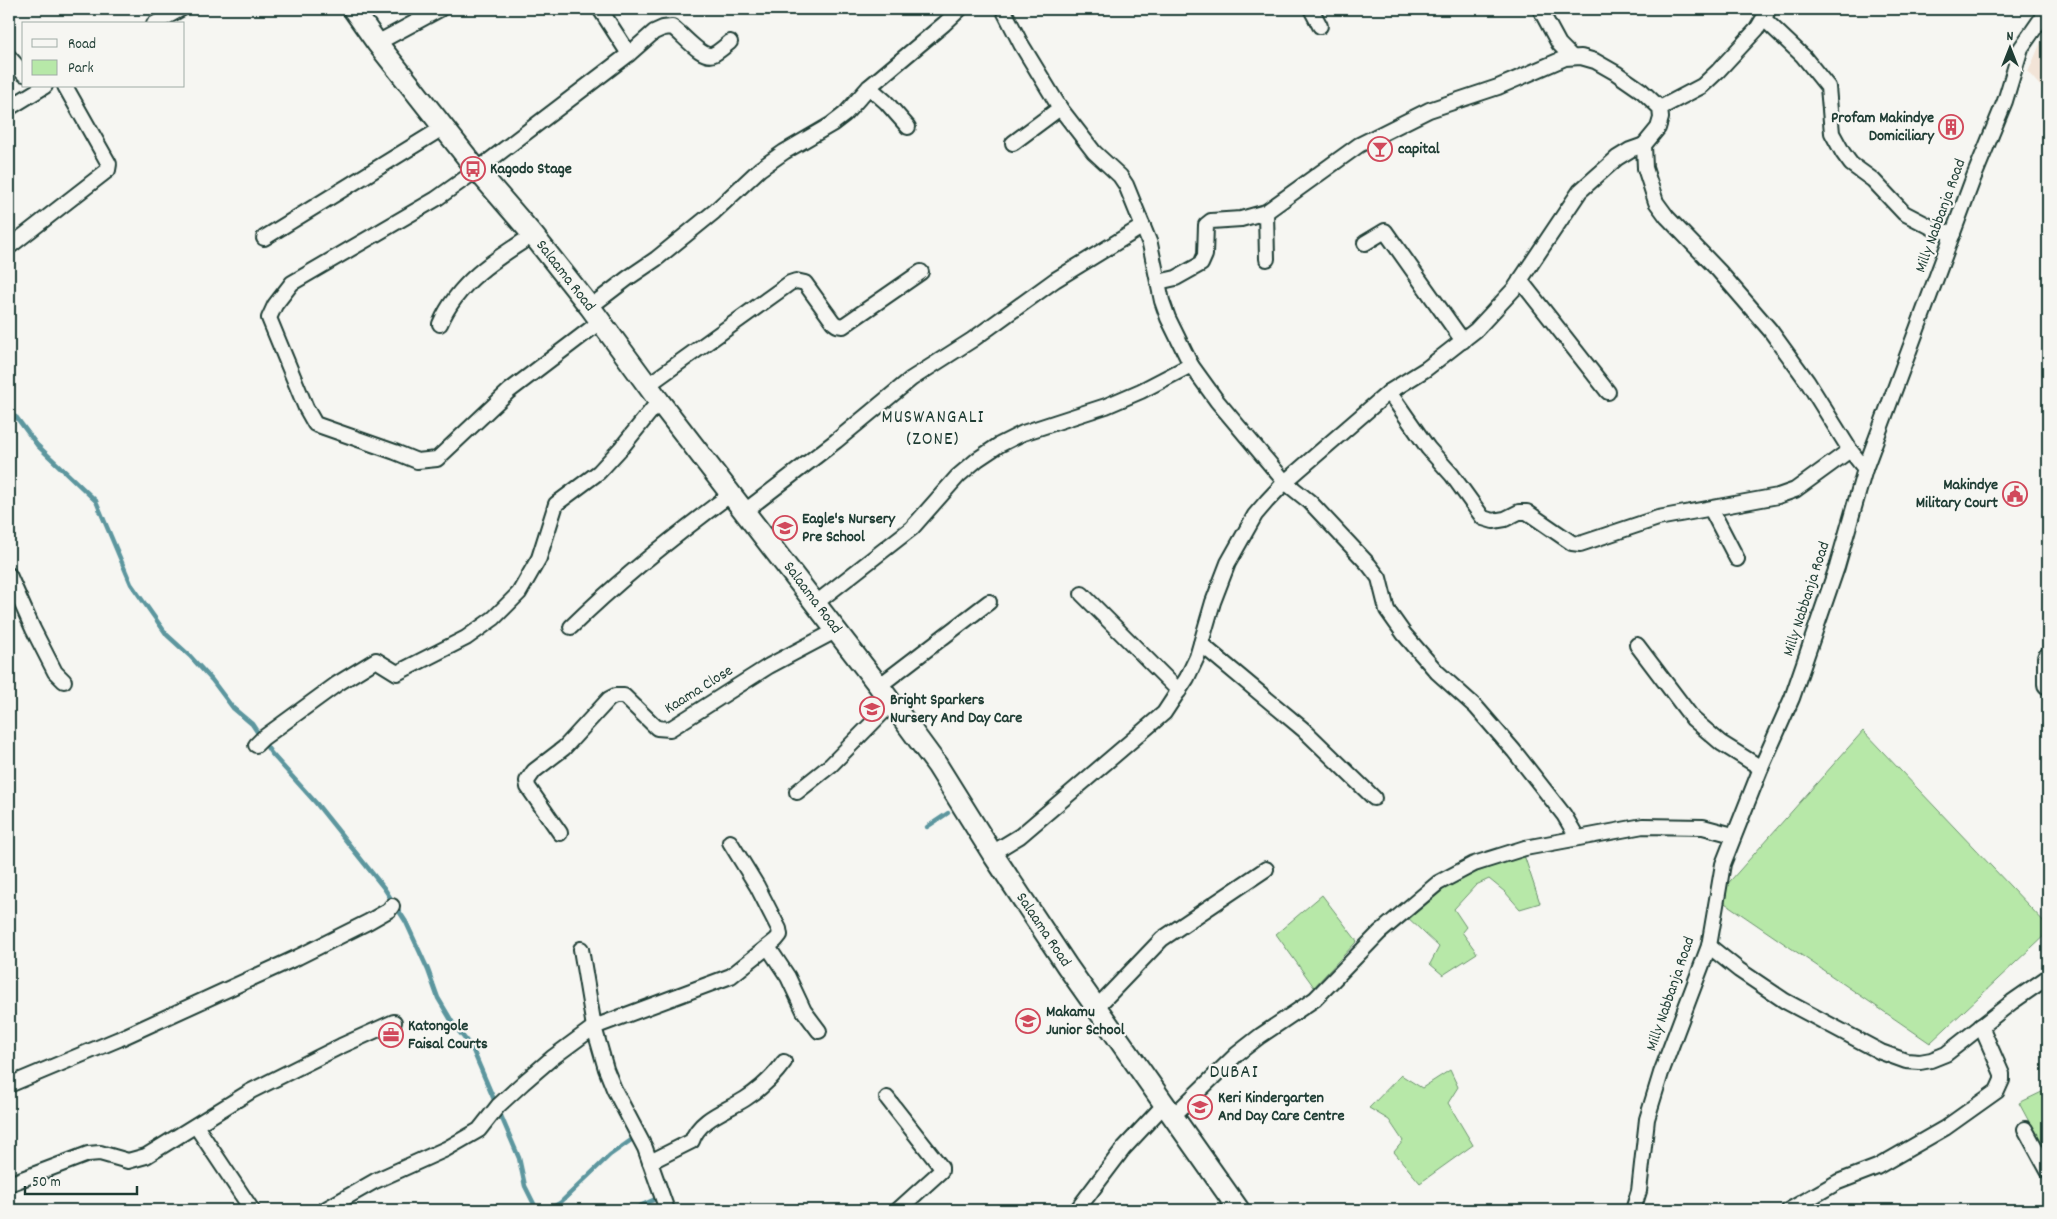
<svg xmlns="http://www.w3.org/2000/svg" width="2057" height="1219" font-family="Dekko,sans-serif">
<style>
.built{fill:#f2e4d7}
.green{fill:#b7e8a8;stroke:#6b926e}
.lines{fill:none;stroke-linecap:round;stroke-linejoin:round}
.stream{stroke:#5c969e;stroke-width:4.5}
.street-casing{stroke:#1f3d34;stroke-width:18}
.secondary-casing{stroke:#1f3d34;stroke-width:24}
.street{stroke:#f6f6f2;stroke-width:14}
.secondary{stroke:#f6f6f2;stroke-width:20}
.labels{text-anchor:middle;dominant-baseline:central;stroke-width:4.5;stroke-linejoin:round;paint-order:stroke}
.poi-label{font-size:16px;font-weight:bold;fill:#1f3d34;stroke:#f6f6f2;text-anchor:start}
.street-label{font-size:16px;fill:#1f3d34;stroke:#f6f6f2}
.quarter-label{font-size:19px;letter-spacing:1px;fill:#1f3d34;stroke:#f6f6f2}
</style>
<rect width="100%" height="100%" fill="#f6f6f2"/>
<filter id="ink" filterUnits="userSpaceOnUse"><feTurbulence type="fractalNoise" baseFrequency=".02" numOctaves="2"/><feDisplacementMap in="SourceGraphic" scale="10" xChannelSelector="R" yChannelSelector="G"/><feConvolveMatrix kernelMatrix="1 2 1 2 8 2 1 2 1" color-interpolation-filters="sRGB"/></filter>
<g filter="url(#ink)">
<polygon class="built" points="2048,32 2048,95 2028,72 2042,40"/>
<g class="green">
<polygon points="1863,731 2048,926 2048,932 1930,1043 1716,897"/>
<polygon points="1524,855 1540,903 1520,909 1505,892 1489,879 1476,885 1454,909 1466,927 1462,932 1477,953 1443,975 1430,964 1439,947 1405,915 1441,885"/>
<polygon points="1322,895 1357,941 1314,987 1276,934"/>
<polygon points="1450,1070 1458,1087 1448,1103 1473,1145 1420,1183 1394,1152 1403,1141 1389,1120 1369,1108 1401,1075 1422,1088"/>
<polygon points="2048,1089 2048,1157 2019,1103"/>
</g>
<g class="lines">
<g class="stream">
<polyline points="9,413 17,418 37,445 96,501 131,584 167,635 190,656 212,680 233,708 252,724 271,753 316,803 384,888 406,922 428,970 438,998 454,1025 472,1048 519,1158 525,1186 537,1210"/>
<polyline points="927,827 948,813"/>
<polyline points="548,1210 560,1203 610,1155 634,1138"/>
<polyline points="631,1210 660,1197"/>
</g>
<defs>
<g id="street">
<polyline points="600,9 629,54"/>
<polyline points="1003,9 1021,44 1060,108 1094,152 1120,176 1126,185 1150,244 1162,301 1168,318 1191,365 1217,401 1285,482 1310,502 1369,565 1379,578 1387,610 1404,634 1437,672 1476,707 1514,751 1564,815 1577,837"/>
<polyline points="1311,9 1320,26"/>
<polyline points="1540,9 1559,44 1572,57"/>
<polyline points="1764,19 1803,56 1828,87 1832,133 1843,153 1851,164 1873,180 1904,213 1933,228 1953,234"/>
<polyline points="154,24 181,9"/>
<polyline points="377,43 440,9"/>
<polyline points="9,57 24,74"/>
<polyline points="869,87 886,102 908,127"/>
<polyline points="9,108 45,86"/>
<polyline points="1660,108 1702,86 1718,71 1757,29 1769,9"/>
<polyline points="1013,143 1060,108"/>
<polyline points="1266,212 1267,259"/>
<polyline points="264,238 444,127"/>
<polyline points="1365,243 1385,231 1463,341"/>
<polyline points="9,247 108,170 109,164 65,86"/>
<polyline points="1520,280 1608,392"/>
<polyline points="1158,282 1176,278 1201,264 1205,255 1206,225 1211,221 1241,219 1266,212 1359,145 1429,110 1498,87 1565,58 1581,57 1595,61 1616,73 1642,91 1660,108 1661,118 1658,128 1644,145 1645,168 1656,202 1667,217 1719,271 1770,330 1807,381 1850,450 1865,469"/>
<polyline points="590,307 628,278 656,259 714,212 760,169 784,152 832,124 845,114 869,87 944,24 960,9"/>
<path d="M601,321L509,391L437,459L417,461L395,452L315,424L306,408L269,318L275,305L292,283L436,199L477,170L629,54L654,32L663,28L672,27C682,33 702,60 714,54C720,51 725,46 730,42"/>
<path d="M440,324C458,282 495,259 533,235"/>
<polyline points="648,385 790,283 796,281 805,283 833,322 837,325 843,326 921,272"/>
<polyline points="1389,392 1428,448 1452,475 1483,518 1493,521 1505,519 1519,512 1527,512 1572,543 1580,544 1658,518 1778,496 1795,490 1850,450"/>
<polyline points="1711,509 1737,559"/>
<polyline points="745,511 836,441 911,379 972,340 1055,280 1143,226"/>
<polyline points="9,575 33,629 55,672 64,681"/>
<polyline points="1082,594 1179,691"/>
<polyline points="816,603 912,528 958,476 978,459 999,445 1023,433 1106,406 1141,391 1191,365"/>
<path d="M571,627C622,577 674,536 731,494"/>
<polyline points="1201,644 1304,730 1374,798"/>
<polyline points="1637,645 1693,719 1721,743 1761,768"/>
<polyline points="879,686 989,602"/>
<polyline points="256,745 263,738 337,684 376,660 397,673 466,638 494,618 519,593 539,558 556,504 599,472 622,447 659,401"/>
<polyline points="797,792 831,765 892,703"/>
<polyline points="560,833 528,787 527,781 534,771 564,748 609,699 615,696 624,696 657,728 670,729 769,666 837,630"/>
<polyline points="992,853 1020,836 1164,713 1187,678 1197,657 1213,602 1228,563 1255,515 1267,501 1285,482 1389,392 1426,369 1476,330 1515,288 1580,191 1617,158 1630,150 1644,145"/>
<polyline points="1709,946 1739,970 1785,1001 1881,1052 1906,1061 1920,1062 1931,1060 1946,1054 2012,1002 2048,977"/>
<polyline points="768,947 788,977 804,1011 819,1031"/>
<polyline points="581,949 594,1027 606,1069 614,1089 645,1148 667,1210"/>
<polyline points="1096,1008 1162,939 1266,869"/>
<polyline points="9,1085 119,1039 298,957 368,922 389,910 392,906"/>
<polyline points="887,1098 941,1167 941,1171 898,1210"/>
<polyline points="1172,1117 1237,1054 1260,1036 1315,999 1380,932 1438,883 1474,864 1525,848 1643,826 1703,827 1733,835"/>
<polyline points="196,1126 252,1210"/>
<polyline points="2025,1129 2048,1171"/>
<path d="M650,1162L692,1141C699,1119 726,1111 745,1099C759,1090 774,1076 784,1062"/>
<polyline points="9,1184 88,1154 100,1153 128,1161 146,1156 251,1091 341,1046 394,1022"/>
<polyline points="324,1210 375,1181 446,1149 479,1130 498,1106 523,1083 552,1058 594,1027 731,976 776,940 780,935 779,929 757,886 730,842"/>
<polyline points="1077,1210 1123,1149 1164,1105"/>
<polyline points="1633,1210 1639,1191 1647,1119 1661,1073 1709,946 1723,864 1761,768 1792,698 1837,567 1865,469 1973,179 2005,101 2021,48 2048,9"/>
<polyline points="1789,1210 1838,1182 1877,1167 1945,1128 1997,1091 2002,1080 2002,1074 1981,1026"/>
</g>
<g id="secondary">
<polyline points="353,9 377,43 477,170 533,235 590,307 659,401 879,686 937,765 992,853 1067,966 1239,1210"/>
<polyline points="2048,658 2048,684"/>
</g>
</defs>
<use href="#street" class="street-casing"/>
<use href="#secondary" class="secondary-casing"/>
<use href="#street" class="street"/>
<use href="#secondary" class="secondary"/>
</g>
</g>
<defs>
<symbol id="building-ring" viewBox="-11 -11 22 22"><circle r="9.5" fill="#f6f6f2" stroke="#d1495b" stroke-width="1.5"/><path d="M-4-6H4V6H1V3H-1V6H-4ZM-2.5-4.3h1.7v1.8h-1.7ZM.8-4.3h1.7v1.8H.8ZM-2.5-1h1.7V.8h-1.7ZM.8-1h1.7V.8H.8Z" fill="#d1495b"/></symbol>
<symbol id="bar-ring" viewBox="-11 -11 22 22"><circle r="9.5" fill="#f6f6f2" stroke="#d1495b" stroke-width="1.5"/><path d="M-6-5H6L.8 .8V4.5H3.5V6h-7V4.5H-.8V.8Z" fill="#d1495b"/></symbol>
<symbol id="bus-ring" viewBox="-11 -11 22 22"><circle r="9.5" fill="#f6f6f2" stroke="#d1495b" stroke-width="1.5"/><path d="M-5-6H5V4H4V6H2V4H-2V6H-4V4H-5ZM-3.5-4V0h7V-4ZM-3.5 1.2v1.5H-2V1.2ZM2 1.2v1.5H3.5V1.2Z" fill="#d1495b"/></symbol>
<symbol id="civic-ring" viewBox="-11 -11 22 22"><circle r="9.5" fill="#f6f6f2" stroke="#d1495b" stroke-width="1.5"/><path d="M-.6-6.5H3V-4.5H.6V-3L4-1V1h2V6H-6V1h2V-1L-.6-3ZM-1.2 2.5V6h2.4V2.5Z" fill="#d1495b"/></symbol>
<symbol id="school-ring" viewBox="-11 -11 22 22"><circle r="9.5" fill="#f6f6f2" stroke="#d1495b" stroke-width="1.5"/><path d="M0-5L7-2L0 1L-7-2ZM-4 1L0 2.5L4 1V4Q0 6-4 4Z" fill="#d1495b"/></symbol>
<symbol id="office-ring" viewBox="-11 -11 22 22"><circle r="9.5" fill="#f6f6f2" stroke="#d1495b" stroke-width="1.5"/><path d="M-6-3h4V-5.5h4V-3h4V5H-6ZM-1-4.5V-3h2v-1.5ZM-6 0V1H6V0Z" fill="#d1495b"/></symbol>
</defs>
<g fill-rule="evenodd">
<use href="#building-ring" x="1937" y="113" width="28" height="28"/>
<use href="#bar-ring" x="1366" y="135" width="28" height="28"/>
<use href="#bus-ring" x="459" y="155" width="28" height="28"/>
<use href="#civic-ring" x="2001" y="480" width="28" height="28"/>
<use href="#school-ring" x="771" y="514" width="28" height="28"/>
<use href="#school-ring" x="858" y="695" width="28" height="28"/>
<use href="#school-ring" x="1014" y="1007" width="28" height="28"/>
<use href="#office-ring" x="377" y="1021" width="28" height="28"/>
<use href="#school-ring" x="1186" y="1093" width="28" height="28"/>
</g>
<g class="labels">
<g class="poi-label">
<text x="1934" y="118" text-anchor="end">Profam Makindye<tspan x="1934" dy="18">Domiciliary</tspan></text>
<text x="1398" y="149">capital</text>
<text x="490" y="169">Kagodo Stage</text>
<text x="1998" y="485" text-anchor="end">Makindye<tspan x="1998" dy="18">Military Court</tspan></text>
<text x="802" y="519">Eagle's Nursery<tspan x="802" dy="18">Pre School</tspan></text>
<text x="890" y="700">Bright Sparkers<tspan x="890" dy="18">Nursery And Day Care</tspan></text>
<text x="1046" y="1012">Makamu<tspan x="1046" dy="18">Junior School</tspan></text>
<text x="408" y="1026">Katongole<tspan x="408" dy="18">Faisal Courts</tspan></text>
<text x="1218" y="1098">Keri Kindergarten<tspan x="1218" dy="18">And Day Care Centre</tspan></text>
</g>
<g class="street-label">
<text transform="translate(1941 216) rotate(-70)">Milly Nabbanja Road</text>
<text transform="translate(565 276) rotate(52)">Salaama Road</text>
<text transform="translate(812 598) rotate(53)">Salaama Road</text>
<text transform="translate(1807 599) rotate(-72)">Milly Nabbanja Road</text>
<text transform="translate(699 690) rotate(-32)">Kaama Close</text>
<text transform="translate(1043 930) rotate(56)">Salaama Road</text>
<text transform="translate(1671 994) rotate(-71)">Milly Nabbanja Road</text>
</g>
<g class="quarter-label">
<text x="933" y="418">MUSWANGALI<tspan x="933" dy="22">(ZONE)</tspan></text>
<text x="1234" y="1073">DUBAI</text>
</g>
</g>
<rect width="2057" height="1219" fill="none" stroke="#f6f6f2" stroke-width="30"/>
<rect x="15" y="15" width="2027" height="1189" fill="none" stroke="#1f3d34" stroke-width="2" filter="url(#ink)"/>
<rect x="22" y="22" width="162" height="65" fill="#f6f6f2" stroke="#a0aca6"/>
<rect x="32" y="39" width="25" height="8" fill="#f6f6f2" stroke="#a0aca6"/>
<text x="68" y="48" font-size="15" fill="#1f3d34">Road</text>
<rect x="32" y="60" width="25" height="15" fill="#b7e8a8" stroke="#a0aca6"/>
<text x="68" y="72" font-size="15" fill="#1f3d34">Park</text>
<g transform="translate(2010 48)" stroke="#f6f6f2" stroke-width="4" paint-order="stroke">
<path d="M0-4L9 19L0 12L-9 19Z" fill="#1f3d34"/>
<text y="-8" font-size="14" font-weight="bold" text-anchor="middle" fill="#1f3d34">N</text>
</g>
<path d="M25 1186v8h112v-8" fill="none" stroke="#1f3d34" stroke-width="2.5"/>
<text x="32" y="1186" font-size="15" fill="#1f3d34" stroke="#f6f6f2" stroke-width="4" paint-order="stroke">50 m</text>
</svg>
